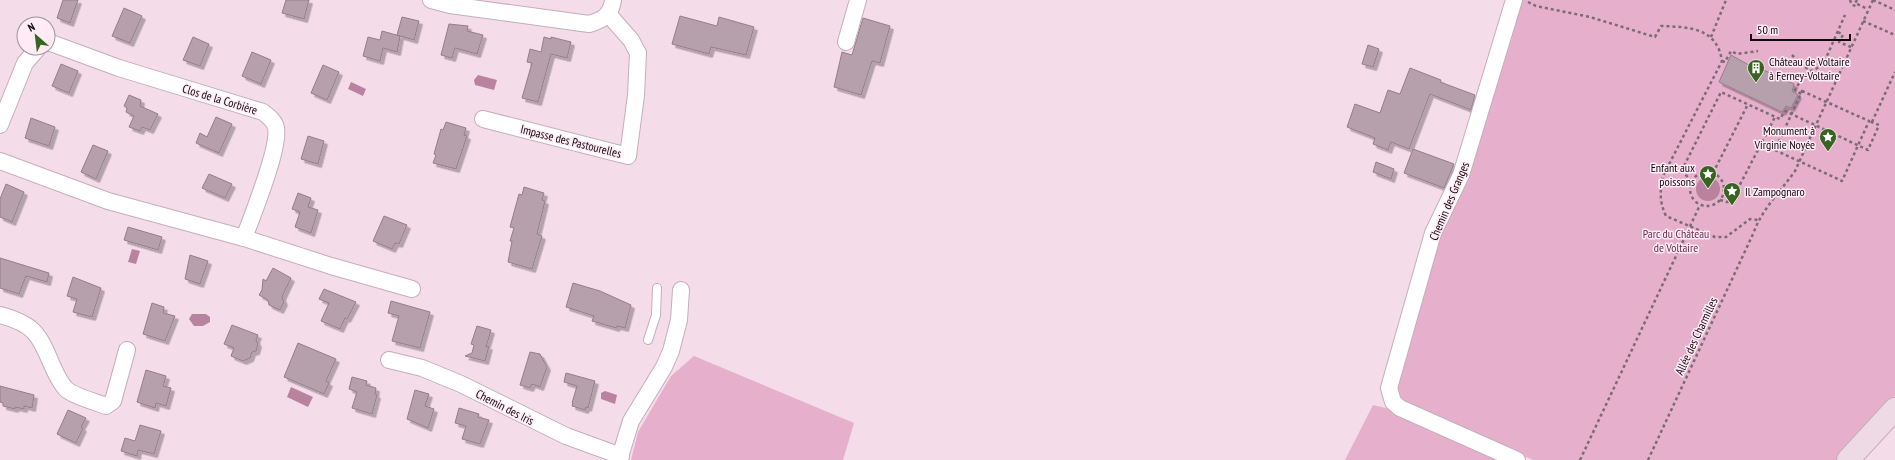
<svg xmlns="http://www.w3.org/2000/svg" width="1895" height="460" font-family="'PT Sans Narrow',sans-serif">
<style>
.green{fill:#e6afcb}
.water{fill:#b983a0}
.building{fill:#b6a0ab;stroke:#947e89;filter:url(#shadow)}
.lines{fill:none;stroke-linecap:round;stroke-linejoin:round}
.service-casing{stroke:#c5aeba;stroke-width:10}
.minor-casing{stroke:#c5aeba;stroke-width:18}
.secondary-casing{stroke:#c5aeba;stroke-width:24}
.path{stroke:#7b6c73;stroke-width:2.5;stroke-dasharray:3 3;stroke-linecap:butt}
.service{stroke:#fff;stroke-width:8}
.minor{stroke:#fff;stroke-width:16}
.secondary{stroke:#eedae4;stroke-width:22}
.labels{text-anchor:middle;dominant-baseline:central;stroke-width:3;stroke-linejoin:round;paint-order:stroke}
.poi-label{font-size:12px;fill:#11090d;stroke:#ffebf5;text-anchor:start}
.street-label{font-size:12px;fill:#11090d;stroke:#ffebf5}
.park-label{font-size:12px;fill:#6d2b52;stroke:#ffebf5}
</style>
<defs>
<filter id="shadow"><feDropShadow dx="3.5" dy="3.5" stdDeviation="0" flood-color="#0004"/></filter>
</defs>
<rect width="100%" height="100%" fill="#f4dde8"/>
<g class="green">
<polygon points="1521,0 1895,0 1895,396 1837,460 1533,460 1404,403 1400,398 1394,385 1438,238"/>
<polygon points="694,356 854,423 843,460 631,460 638,432 671,376"/>
<polygon points="1373,405 1390,409 1505,460 1345,460"/>
</g>
<g class="water">
<polygon points="478,75 497,80 494,90 475,85 474,80"/>
<polygon points="351,82 366,89 363,96 348,89"/>
<circle cx="1708" cy="189" r="12"/>
<polygon points="132,249 140,251 136,264 128,262"/>
<polygon points="192,314 206,314 210,317 210,322 203,326 194,326 189,319"/>
<polygon points="291,387 313,397 308,407 287,397"/>
<polygon points="605,391 617,395 615,404 601,399 601,393"/>
</g>
<g class="building">
<polygon points="63,0 78,0 70,23 57,18"/>
<polygon points="286,0 309,0 304,19 282,13"/>
<polygon points="124,8 142,16 130,43 112,36"/>
<polygon points="680,16 717,26 719,17 754,27 746,55 711,47 709,54 672,44"/>
<polygon points="402,17 419,21 414,40 397,35"/>
<polygon points="863,18 890,26 880,63 872,61 861,95 834,87 842,52 852,55"/>
<polygon points="449,24 468,26 467,31 483,35 477,54 455,48 452,58 441,55"/>
<polygon points="382,31 400,36 397,52 383,48 380,61 363,56 368,37 380,40"/>
<polygon points="193,37 209,44 200,66 183,60"/>
<polygon points="544,37 551,39 551,37 571,42 567,58 551,54 538,102 522,98 532,63 527,62 530,49 541,52"/>
<polygon points="1368,45 1379,49 1373,67 1362,64"/>
<polygon points="252,52 271,60 261,84 242,76"/>
<polygon points="1731,55 1756,69 1757,67 1794,84 1792,91 1798,95 1791,108 1786,106 1782,112 1719,82"/>
<polygon points="61,64 78,71 69,93 52,86"/>
<polygon points="323,65 339,72 327,100 311,93"/>
<polygon points="1410,68 1441,80 1440,82 1475,95 1471,110 1430,94 1409,149 1391,142 1388,150 1373,144 1375,138 1347,127 1355,104 1380,113 1388,90 1400,94"/>
<polygon points="129,95 141,100 140,106 158,114 150,130 142,127 140,131 129,127 134,116 126,112 127,108 124,106"/>
<polygon points="216,117 232,124 219,153 196,143 200,133 207,137"/>
<polygon points="31,118 55,127 49,146 25,138"/>
<polygon points="446,122 466,128 464,135 467,136 456,169 433,163 436,155 434,154 441,129 443,130"/>
<polygon points="308,136 324,141 318,164 301,159"/>
<polygon points="93,145 108,151 96,179 81,172"/>
<polygon points="1413,149 1454,164 1444,188 1404,173"/>
<polygon points="1376,162 1394,169 1391,179 1373,172"/>
<polygon points="209,174 232,184 225,198 202,188"/>
<polygon points="6,184 24,192 12,222 0,217 0,199"/>
<polygon points="524,187 544,193 542,200 545,201 537,234 542,236 532,269 508,262 512,241 510,241 514,228 510,227 519,194 522,195"/>
<polygon points="298,193 311,198 308,207 318,210 311,233 295,227 300,212 292,209"/>
<polygon points="384,216 407,225 399,244 395,243 392,249 373,241"/>
<polygon points="128,227 162,237 158,250 124,240"/>
<polygon points="190,255 208,261 200,284 185,279"/>
<polygon points="0,258 49,273 47,282 26,276 19,294 0,288"/>
<polygon points="273,268 291,278 282,297 284,302 280,310 269,305 268,300 259,295 262,290 263,279 266,281"/>
<polygon points="73,277 101,288 92,317 73,312 77,299 67,296"/>
<polygon points="573,283 600,291 631,305 625,328 617,326 616,328 592,321 594,316 566,307"/>
<polygon points="324,289 356,302 347,319 345,318 340,329 321,321 329,303 319,299"/>
<polygon points="391,301 430,312 420,348 392,341 399,316 388,313"/>
<polygon points="152,303 164,307 163,313 175,316 165,341 143,334"/>
<polygon points="232,325 258,335 256,340 258,344 256,351 252,352 250,358 243,361 231,356 234,348 224,344"/>
<polygon points="477,326 491,330 486,347 489,346 485,361 465,356 472,353 474,345 471,344"/>
<polygon points="298,343 336,359 326,381 329,383 324,394 284,377"/>
<polygon points="530,352 540,354 547,367 540,387 532,384 530,388 520,385"/>
<polygon points="146,370 166,376 163,386 171,388 166,406 156,403 155,408 137,402"/>
<polygon points="566,373 595,381 588,408 586,407 585,410 572,406 573,403 572,403 577,386 564,382"/>
<polygon points="352,377 367,381 366,385 376,388 375,394 377,395 372,414 352,408 357,392 349,389"/>
<polygon points="0,386 34,395 32,408 24,406 24,409 15,407 15,409 3,406 3,403 0,402"/>
<polygon points="415,390 429,394 425,406 434,409 428,428 407,419"/>
<polygon points="459,408 479,414 478,417 489,420 480,444 462,439 466,426 455,423"/>
<polygon points="68,410 86,418 81,427 83,428 76,443 57,434"/>
<polygon points="140,425 161,431 154,454 138,450 137,456 121,451 125,438 135,441"/>
</g>
<g class="lines">
<defs>
<polyline id="service" points="648,340 656,315 657,288"/>
<g id="minor">
<path d="M431,0L450,5L589,24C603,20 611,15 613,0"/>
<polyline points="1514,0 1461,175 1433,233 1389,388 1393,402 1400,408 1517,460"/>
<polyline points="846,42 858,0"/>
<path d="M48,43H51L119,68L263,112C268,116 275,121 276,128C280,148 252,216 244,238"/>
<polyline points="483,119 628,156 636,95 638,53 631,40 609,15"/>
<polyline points="0,125 25,63 38,48"/>
<polyline points="0,161 108,201 244,238 331,266 412,289"/>
<path d="M0,315C34,324 39,334 52,365C56,374 60,383 66,389C73,396 96,402 106,406L113,401L127,350"/>
<polyline points="389,360 422,368 461,384 566,436 621,456"/>
<polyline points="619,460 631,421 664,367 671,351 679,320 681,290"/>
</g>
<polyline id="secondary" points="1848,460 1895,409"/>
</defs>
<use href="#service" class="service-casing"/>
<use href="#minor" class="minor-casing"/>
<use href="#secondary" class="secondary-casing"/>
<g class="path">
<polyline points="1850,0 1852,5 1856,6 1857,4"/>
<polyline points="1857,0 1855,3 1868,9"/>
<polyline points="1873,0 1895,10"/>
<path d="M1528,2L1536,6L1590,17L1655,37L1661,26C1688,27 1717,27 1722,61L1663,176C1660,191 1659,201 1666,216L1715,237H1726L1750,219L1758,220"/>
<polyline points="1863,21 1895,35"/>
<polyline points="1838,32 1843,35 1839,42 1851,47"/>
<polyline points="1711,37 1726,0"/>
<polyline points="1792,55 1803,66 1812,71 1821,66 1827,56 1845,15"/>
<polyline points="1722,61 1725,62 1731,51 1737,54 1758,51"/>
<polygon points="1802,91 1869,121 1842,181 1775,150"/>
<polyline points="1801,94 1795,90 1802,78 1812,71"/>
<polyline points="1872,122 1895,72"/>
<circle cx="1707" cy="189" r="17"/>
<polyline points="1713,173 1748,104"/>
<polyline points="1691,182 1686,175 1684,166 1721,92 1780,119 1785,111 1868,150 1879,125 1869,121"/>
<polyline points="1720,200 1727,202 1732,200 1775,117"/>
<polyline points="1580,460 1700,205"/>
<path d="M1648,460L1753,234C1762,209 1780,192 1795,171L1873,0"/>
</g>
<use href="#service" class="service"/>
<use href="#minor" class="minor"/>
<use href="#secondary" class="secondary"/>
</g>
<defs>
<symbol id="building-pin" viewBox="-11 -11 22 30"><path d="M0 17L-7.5 6A9.5 9.5 0 1 1 7.5 6Z" fill="#386421" stroke="#ffebf5"/><path d="M-4-6H4V6H1V3H-1V6H-4ZM-2.5-4.3h1.7v1.8h-1.7ZM.8-4.3h1.7v1.8H.8ZM-2.5-1h1.7V.8h-1.7ZM.8-1h1.7V.8H.8Z" fill="#fff"/></symbol>
<symbol id="sight-pin" viewBox="-11 -11 22 30"><path d="M0 17L-7.5 6A9.5 9.5 0 1 1 7.5 6Z" fill="#386421" stroke="#ffebf5"/><path d="M0-6L1.8-2.2L6-1.7L2.9 1.2L3.7 5.4L0 3.3L-3.7 5.4L-2.9 1.2L-6-1.7L-1.8-2.2Z" fill="#fff"/></symbol>
</defs>
<g fill-rule="evenodd">
<use href="#building-pin" x="1746" y="58" width="20" height="27"/>
<use href="#sight-pin" x="1818" y="127" width="20" height="27"/>
<use href="#sight-pin" x="1698" y="164" width="20" height="27"/>
<use href="#sight-pin" x="1722" y="181" width="20" height="27"/>
</g>
<g class="labels">
<g class="poi-label">
<text x="1769" y="61">Château de Voltaire<tspan x="1769" dy="14">à Ferney-Voltaire</tspan></text>
<text x="1815" y="130" text-anchor="end">Monument à<tspan x="1815" dy="14">Virginie Noyée</tspan></text>
<text x="1695" y="167" text-anchor="end">Enfant aux<tspan x="1695" dy="14">poissons</tspan></text>
<text x="1745" y="191">Il Zampognaro</text>
</g>
<g class="street-label">
<text transform="translate(220 99) rotate(17)">Clos de la Corbière</text>
<text transform="translate(571 141) rotate(14)">Impasse des Pastourelles</text>
<text transform="translate(1449 201) rotate(-67)">Chemin des Granges</text>
<text transform="translate(1696 336) rotate(-65)">Allée des Charmilles</text>
<text transform="translate(505 407) rotate(27)">Chemin des Iris</text>
</g>
<g class="park-label">
<text x="1676" y="233">Parc du Château<tspan x="1676" dy="14">de Voltaire</tspan></text>
</g>
</g>
<g transform="translate(36 36) rotate(332)"><circle r="19" fill="#ffebf5" stroke="#a09198"/>
<path d="M0-3L7 15L0 10L-7 15Z" fill="#386421"/>
<text y="-6" font-size="11" font-weight="bold" text-anchor="middle" fill="#11090d">N</text>
</g>
<path d="M1751 34v6h99v-6" fill="none" stroke="#11090d" stroke-width="2"/>
<text x="1757" y="34" font-size="12" fill="#11090d" stroke="#ffebf5" stroke-width="3" paint-order="stroke">50 m</text>
</svg>
